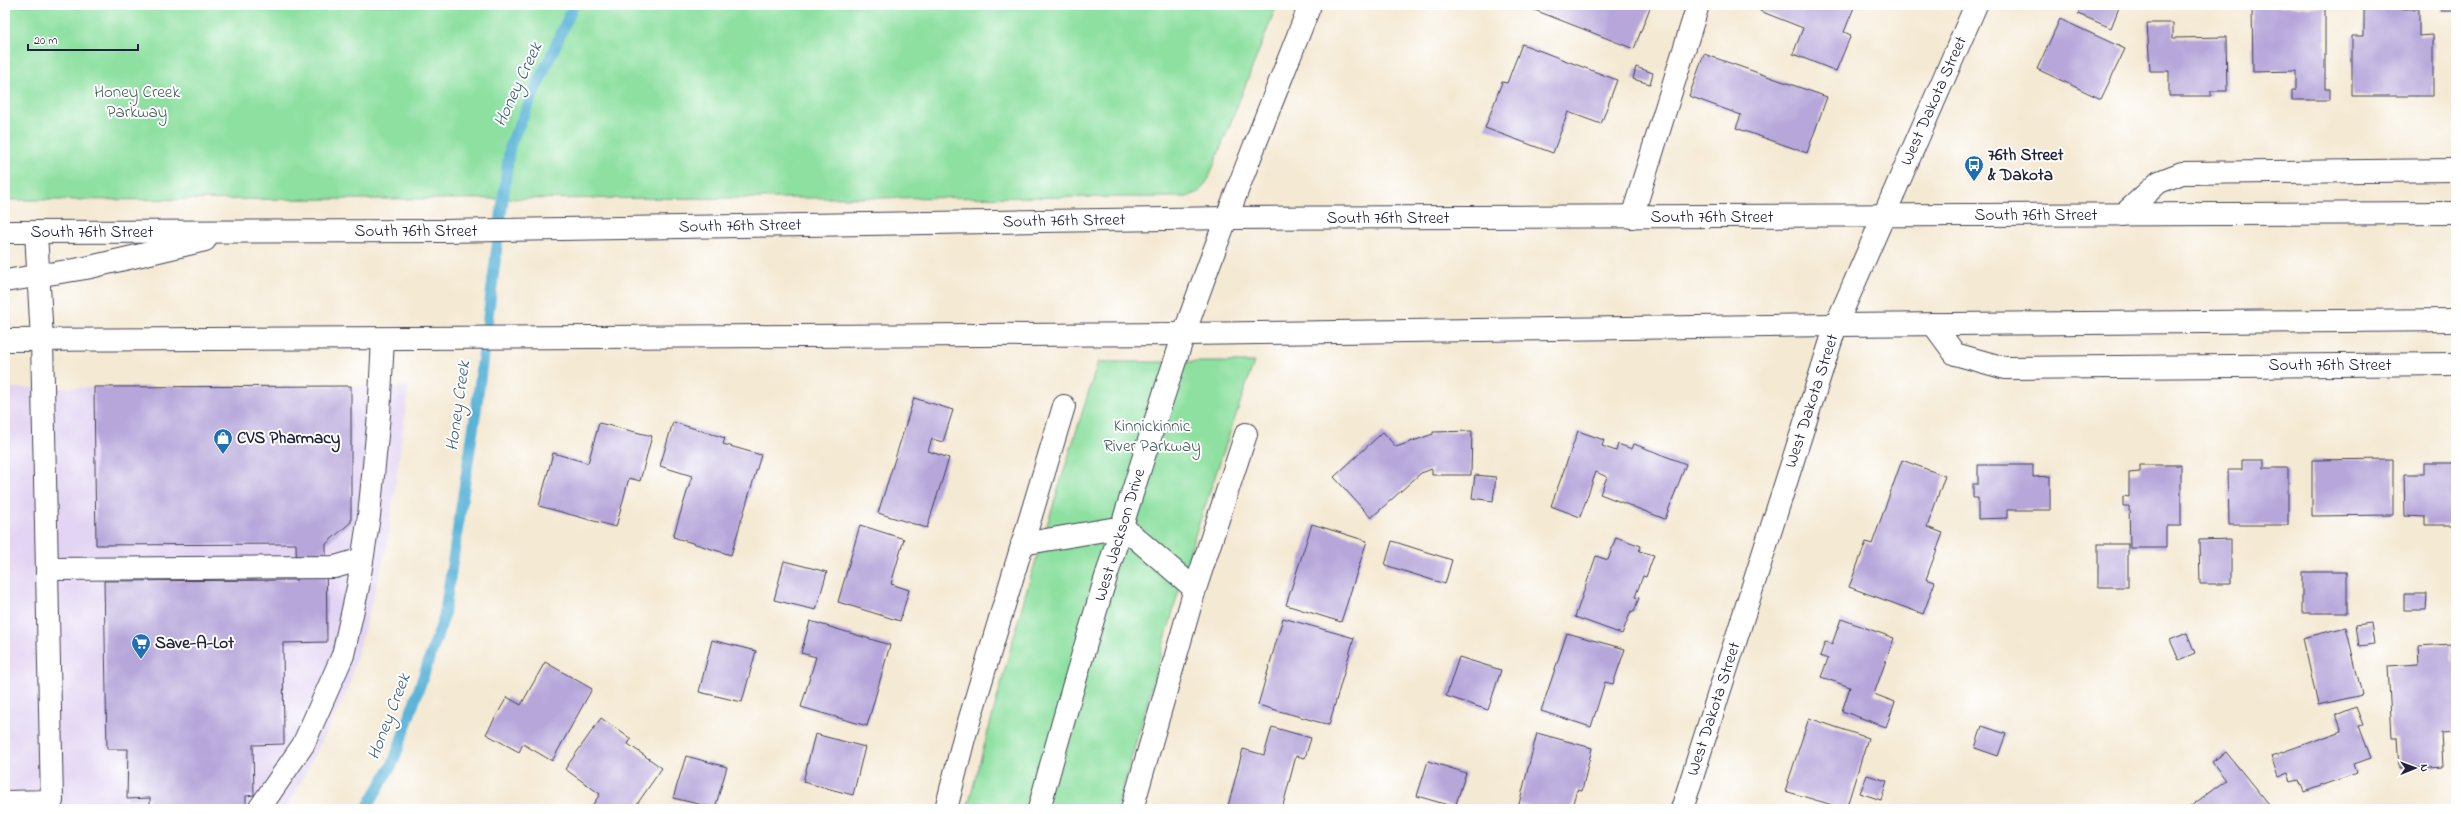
<svg xmlns="http://www.w3.org/2000/svg" width="2461" height="814" font-family="'Indie Flower',sans-serif">
<style>
.built{fill:#e2d4f3}
.green{fill:#8de0a0;stroke:#58816e}
.lines{fill:none;stroke-linecap:round;stroke-linejoin:round}
.stream{stroke:#5ab3d7;stroke-width:11}
.building{fill:#b6a6da}
.minor-casing{stroke:#424052;stroke-width:24}
.major-casing{stroke:#424052;stroke-width:24}
.minor{stroke:#fff;stroke-width:22}
.major{stroke:#fff;stroke-width:22}
.labels{text-anchor:middle;dominant-baseline:central;stroke-width:4;stroke-linejoin:round;paint-order:stroke}
.park-label{font-size:17px;fill:#425b59;stroke:#fff}
.street-label{font-size:17px;fill:#22223b;stroke:#fff}
.poi-label{font-size:17px;font-weight:bold;fill:#22223b;stroke:#fff;text-anchor:start}
.water-label{font-size:18px;font-style:italic;fill:#385c79;stroke:#fff}
</style>
<rect width="100%" height="100%" fill="#fff"/>
<filter id="ink" filterUnits="userSpaceOnUse"><feTurbulence type="fractalNoise" baseFrequency=".025" numOctaves="2"/><feDisplacementMap in="SourceGraphic" scale="8" xChannelSelector="R" yChannelSelector="G"/><feConvolveMatrix kernelMatrix="1 2 1 2 8 2 1 2 1" color-interpolation-filters="sRGB"/></filter>
<filter id="wash" filterUnits="userSpaceOnUse"><feTurbulence type="fractalNoise" baseFrequency=".012" numOctaves="4" result="noise"/><feDisplacementMap in="SourceGraphic" scale="16" xChannelSelector="R" yChannelSelector="G"/><feGaussianBlur stdDeviation="0.9" result="paint"/><feColorMatrix in="noise" values="0 0 0 0 0 0 0 0 0 0 0 0 0 0 0 0 0 1.4 0 .05"/><feComposite in="paint" operator="in"/></filter>
<g filter="url(#wash)">
<rect width="100%" height="100%" fill="#f4e9d3"/>
<polygon class="built" points="409,386 387,546 348,689 287,809 5,809 5,388"/>
<g class="green">
<polygon points="5,5 1277,5 1208,180 1199,192 1187,197 5,200"/>
<polygon points="1098,362 1254,362 1192,544 1117,809 967,809 1026,592"/>
</g>
<g class="lines">
<polyline class="stream" points="366,809 393,763 444,617 476,411 510,145 574,5"/>
</g>
<g id="blocks">
<g class="building">
<polygon points="1534,5 1651,5 1634,49 1532,9"/>
<polygon points="1762,5 1855,5 1844,32 1851,35 1836,71 1793,54 1803,28 1760,11"/>
<polygon points="2082,5 2120,5 2111,28 2078,14"/>
<rect x="2441" y="5" width="15" height="6"/>
<polygon points="2252,7 2325,7 2325,89 2330,89 2330,100 2292,100 2292,90 2296,90 2296,71 2253,72"/>
<polygon points="2364,8 2419,9 2419,36 2433,35 2433,96 2352,96 2352,36 2364,36"/>
<polygon points="2060,19 2125,49 2101,99 2037,69"/>
<polygon points="2147,23 2173,23 2173,38 2226,37 2227,91 2211,91 2211,96 2169,96 2169,71 2150,71"/>
<polygon points="1522,44 1617,80 1601,124 1568,112 1553,153 1485,128 1502,82 1507,83"/>
<polygon points="1704,54 1827,97 1807,153 1736,128 1741,115 1689,96"/>
<polygon points="1636,67 1653,73 1650,84 1633,79"/>
<polygon points="351,386 351,522 326,544 327,642 283,643 284,744 253,745 254,795 246,796 246,805 243,809 150,809 150,798 127,799 128,749 107,749 104,581 297,580 296,544 96,545 94,387"/>
<polygon points="914,398 953,410 943,442 932,439 928,451 949,458 927,528 878,513"/>
<polygon points="673,422 725,438 723,444 761,455 731,555 673,537 692,476 660,466"/>
<polygon points="599,423 652,436 640,481 629,478 616,527 539,506 553,453 588,463"/>
<polygon points="1472,431 1471,475 1432,475 1432,469 1421,473 1371,518 1334,477 1383,432 1396,447 1433,434 1433,432"/>
<polygon points="1578,431 1604,440 1602,446 1616,451 1618,444 1632,449 1634,444 1686,464 1665,519 1600,494 1607,477 1596,472 1580,517 1551,506"/>
<polygon points="2453,451 2456,451 2456,525 2425,525 2425,517 2405,516 2404,474 2424,474 2424,463 2453,463"/>
<polygon points="2393,459 2393,515 2312,516 2312,460"/>
<polygon points="1902,460 1945,476 1927,527 1943,533 1926,579 1935,582 1923,614 1849,587 1866,542 1872,544"/>
<polygon points="2242,460 2264,460 2264,468 2288,468 2288,525 2229,525 2228,470 2242,470"/>
<polygon points="1978,465 2033,465 2033,477 2050,476 2050,510 2007,510 2007,518 1978,519 1978,498 1973,498 1973,484 1978,484"/>
<polygon points="2140,465 2181,465 2181,526 2166,526 2166,548 2130,548 2129,506 2123,506 2123,496 2129,497 2129,473 2140,472"/>
<polygon points="1475,475 1496,477 1493,501 1472,498"/>
<polygon points="1312,524 1367,541 1341,622 1286,605"/>
<polygon points="860,525 904,539 891,584 909,590 900,621 838,602"/>
<polygon points="1616,537 1641,546 1639,551 1654,555 1646,577 1643,576 1635,597 1639,598 1634,612 1631,611 1622,634 1575,617 1596,556 1608,560"/>
<polygon points="2231,539 2231,584 2200,584 2199,540"/>
<polygon points="1392,541 1452,560 1445,584 1385,565"/>
<rect x="2098" y="544" width="30" height="43"/>
<polygon points="784,561 827,572 816,610 774,600"/>
<rect x="2302" y="572" width="45" height="41"/>
<polygon points="2404,594 2427,594 2426,610 2404,610"/>
<polygon points="1283,618 1354,638 1329,725 1258,705"/>
<polygon points="1841,619 1894,638 1874,694 1895,702 1886,727 1842,711 1850,687 1821,677 1828,659 1820,656 1825,642 1832,644"/>
<polygon points="810,621 890,645 867,726 801,707 816,657 801,653"/>
<polygon points="2371,623 2374,644 2359,646 2356,625"/>
<polygon points="2346,627 2362,695 2318,705 2303,638"/>
<polygon points="1567,633 1625,649 1613,684 1605,682 1591,727 1541,711"/>
<polygon points="2187,633 2195,653 2179,660 2170,640"/>
<polygon points="712,640 756,651 742,702 699,692"/>
<polygon points="2451,644 2452,661 2456,661 2456,732 2441,733 2443,766 2399,769 2397,737 2392,737 2388,666 2419,664 2418,646"/>
<polygon points="1459,657 1501,670 1488,710 1446,696"/>
<polygon points="545,662 592,689 552,761 523,744 519,752 486,734 507,697 521,705"/>
<polygon points="2356,707 2363,725 2359,726 2371,758 2354,764 2357,773 2304,792 2299,780 2291,782 2288,773 2278,777 2271,756 2342,731 2336,715"/>
<polygon points="601,718 631,739 628,744 662,768 635,807 638,809 590,809 600,794 565,769"/>
<polygon points="1809,718 1868,738 1846,809 1785,791"/>
<polygon points="1982,726 2006,734 1998,756 1975,748"/>
<polygon points="1272,727 1311,738 1305,758 1296,756 1282,809 1239,809 1228,806 1243,749 1264,755"/>
<polygon points="1537,733 1592,748 1582,791 1577,790 1571,809 1539,809 1519,804"/>
<polygon points="815,734 865,747 853,795 803,782"/>
<polygon points="2226,752 2272,809 2187,809 2226,780 2212,762"/>
<polygon points="686,756 727,767 715,808 673,798"/>
<polygon points="1428,761 1466,773 1455,807 1417,796"/>
<polygon points="1867,775 1887,781 1881,800 1860,793"/>
</g>
</g>
</g>
<g filter="url(#ink)">
<use href="#blocks" fill-opacity="0" stroke="#424052" stroke-width="1"/>
<g class="lines">
<defs>
<g id="minor">
<polyline points="2123,215 2159,182 2182,173 2456,170"/>
<polyline points="1632,217 1698,5"/>
<polyline points="1933,324 1955,354 2005,368 2456,364"/>
<polyline points="1022,544 1123,527 1195,589"/>
<polyline points="47,569 335,567 362,559"/>
<polyline points="5,802 52,801 42,340 36,232"/>
<polyline points="259,809 303,745 343,655 358,587 369,516 379,415 383,339"/>
<polyline points="946,809 964,738 1064,406"/>
<path d="M1039,809C1078,664 1123,519 1170,376C1211,251 1262,128 1310,5"/>
<polyline points="1132,809 1195,589 1246,434"/>
<polyline points="1682,809 1836,325 1976,5"/>
</g>
<g id="major">
<polyline points="5,232 443,231 1227,218 2456,213"/>
<polyline points="5,281 86,268 205,240"/>
<polyline points="5,340 1185,334 1836,325 2456,320"/>
</g>
</defs>
<use href="#minor" class="minor-casing"/>
<use href="#major" class="major-casing"/>
<use href="#minor" class="minor"/>
<use href="#major" class="major"/>
</g>
</g>
<defs>
<symbol id="bus-pin" viewBox="-11 -11 22 30"><path d="M0 17L-7.5 6A9.5 9.5 0 1 1 7.5 6Z" fill="#1f6fb2" stroke="#fff"/><path d="M-5-6H5V4H4V6H2V4H-2V6H-4V4H-5ZM-3.5-4V0h7V-4ZM-3.5 1.2v1.5H-2V1.2ZM2 1.2v1.5H3.5V1.2Z" fill="#fff"/></symbol>
<symbol id="shop-pin" viewBox="-11 -11 22 30"><path d="M0 17L-7.5 6A9.5 9.5 0 1 1 7.5 6Z" fill="#1f6fb2" stroke="#fff"/><path d="M-5-2.5h2.3a2.7 3.5 0 0 1 5.4 0H5L5.5 6h-11ZM-1.5-2.5h3a1.5 2.3 0 0 0-3 0Z" fill="#fff"/></symbol>
<symbol id="supermarket-pin" viewBox="-11 -11 22 30"><path d="M0 17L-7.5 6A9.5 9.5 0 1 1 7.5 6Z" fill="#1f6fb2" stroke="#fff"/><path d="M-6-5.5h2.5l.6 2H6L4.5 2H-2.5L-4.4-4H-6ZM-1.5 3.2a1.3 1.3 0 1 0 .1 0ZM3 3.2a1.3 1.3 0 1 0 .1 0Z" fill="#fff"/></symbol>
</defs>
<g fill-rule="evenodd">
<use href="#bus-pin" x="1963" y="154" width="22" height="30"/>
<use href="#shop-pin" x="212" y="427" width="22" height="30"/>
<use href="#supermarket-pin" x="130" y="632" width="22" height="30"/>
</g>
<g class="labels">
<g class="park-label">
<text x="137" y="92">Honey Creek<tspan x="137" dy="20">Parkway</tspan></text>
<text x="1152" y="426">Kinnickinnic<tspan x="1152" dy="20">River Parkway</tspan></text>
</g>
<g class="street-label">
<text transform="translate(1934 101) rotate(-66)">West Dakota Street</text>
<text x="2036" y="215">South 76th Street</text>
<text x="1712" y="217">South 76th Street</text>
<text x="1388" y="218">South 76th Street</text>
<text transform="translate(1064 221) rotate(-1)">South 76th Street</text>
<text transform="translate(740 226) rotate(-1)">South 76th Street</text>
<text x="416" y="231">South 76th Street</text>
<text x="92" y="232">South 76th Street</text>
<text x="2330" y="365">South 76th Street</text>
<text transform="translate(1812 401) rotate(-72)">West Dakota Street</text>
<text transform="translate(1120 535) rotate(-73)">West Jackson Drive</text>
<text transform="translate(1714 709) rotate(-72)">West Dakota Street</text>
</g>
<g class="poi-label">
<text x="1988" y="155">76th Street<tspan x="1988" dy="20">&amp; Dakota</tspan></text>
<text x="237" y="438">CVS Pharmacy</text>
<text x="155" y="643">Save-A-Lot</text>
</g>
<g class="water-label">
<text transform="translate(519 85) rotate(-65)">Honey Creek</text>
<text transform="translate(459 406) rotate(-82)">Honey Creek</text>
<text transform="translate(390 717) rotate(-69)">Honey Creek</text>
</g>
</g>
<rect width="2461" height="814" fill="none" stroke="#fff" stroke-width="20"/>
<g transform="translate(2415 768) rotate(89)" stroke="#ffffff" stroke-width="3" paint-order="stroke">
<path d="M0-3L7 15L0 10L-7 15Z" fill="#22223b"/>
<text y="-6" font-size="11" font-weight="bold" text-anchor="middle" fill="#22223b">N</text>
</g>
<path d="M28 44v6h110v-6" fill="none" stroke="#22223b" stroke-width="2"/>
<text x="34" y="44" font-size="12" fill="#22223b" stroke="#ffffff" stroke-width="3" paint-order="stroke">20 m</text>
</svg>
